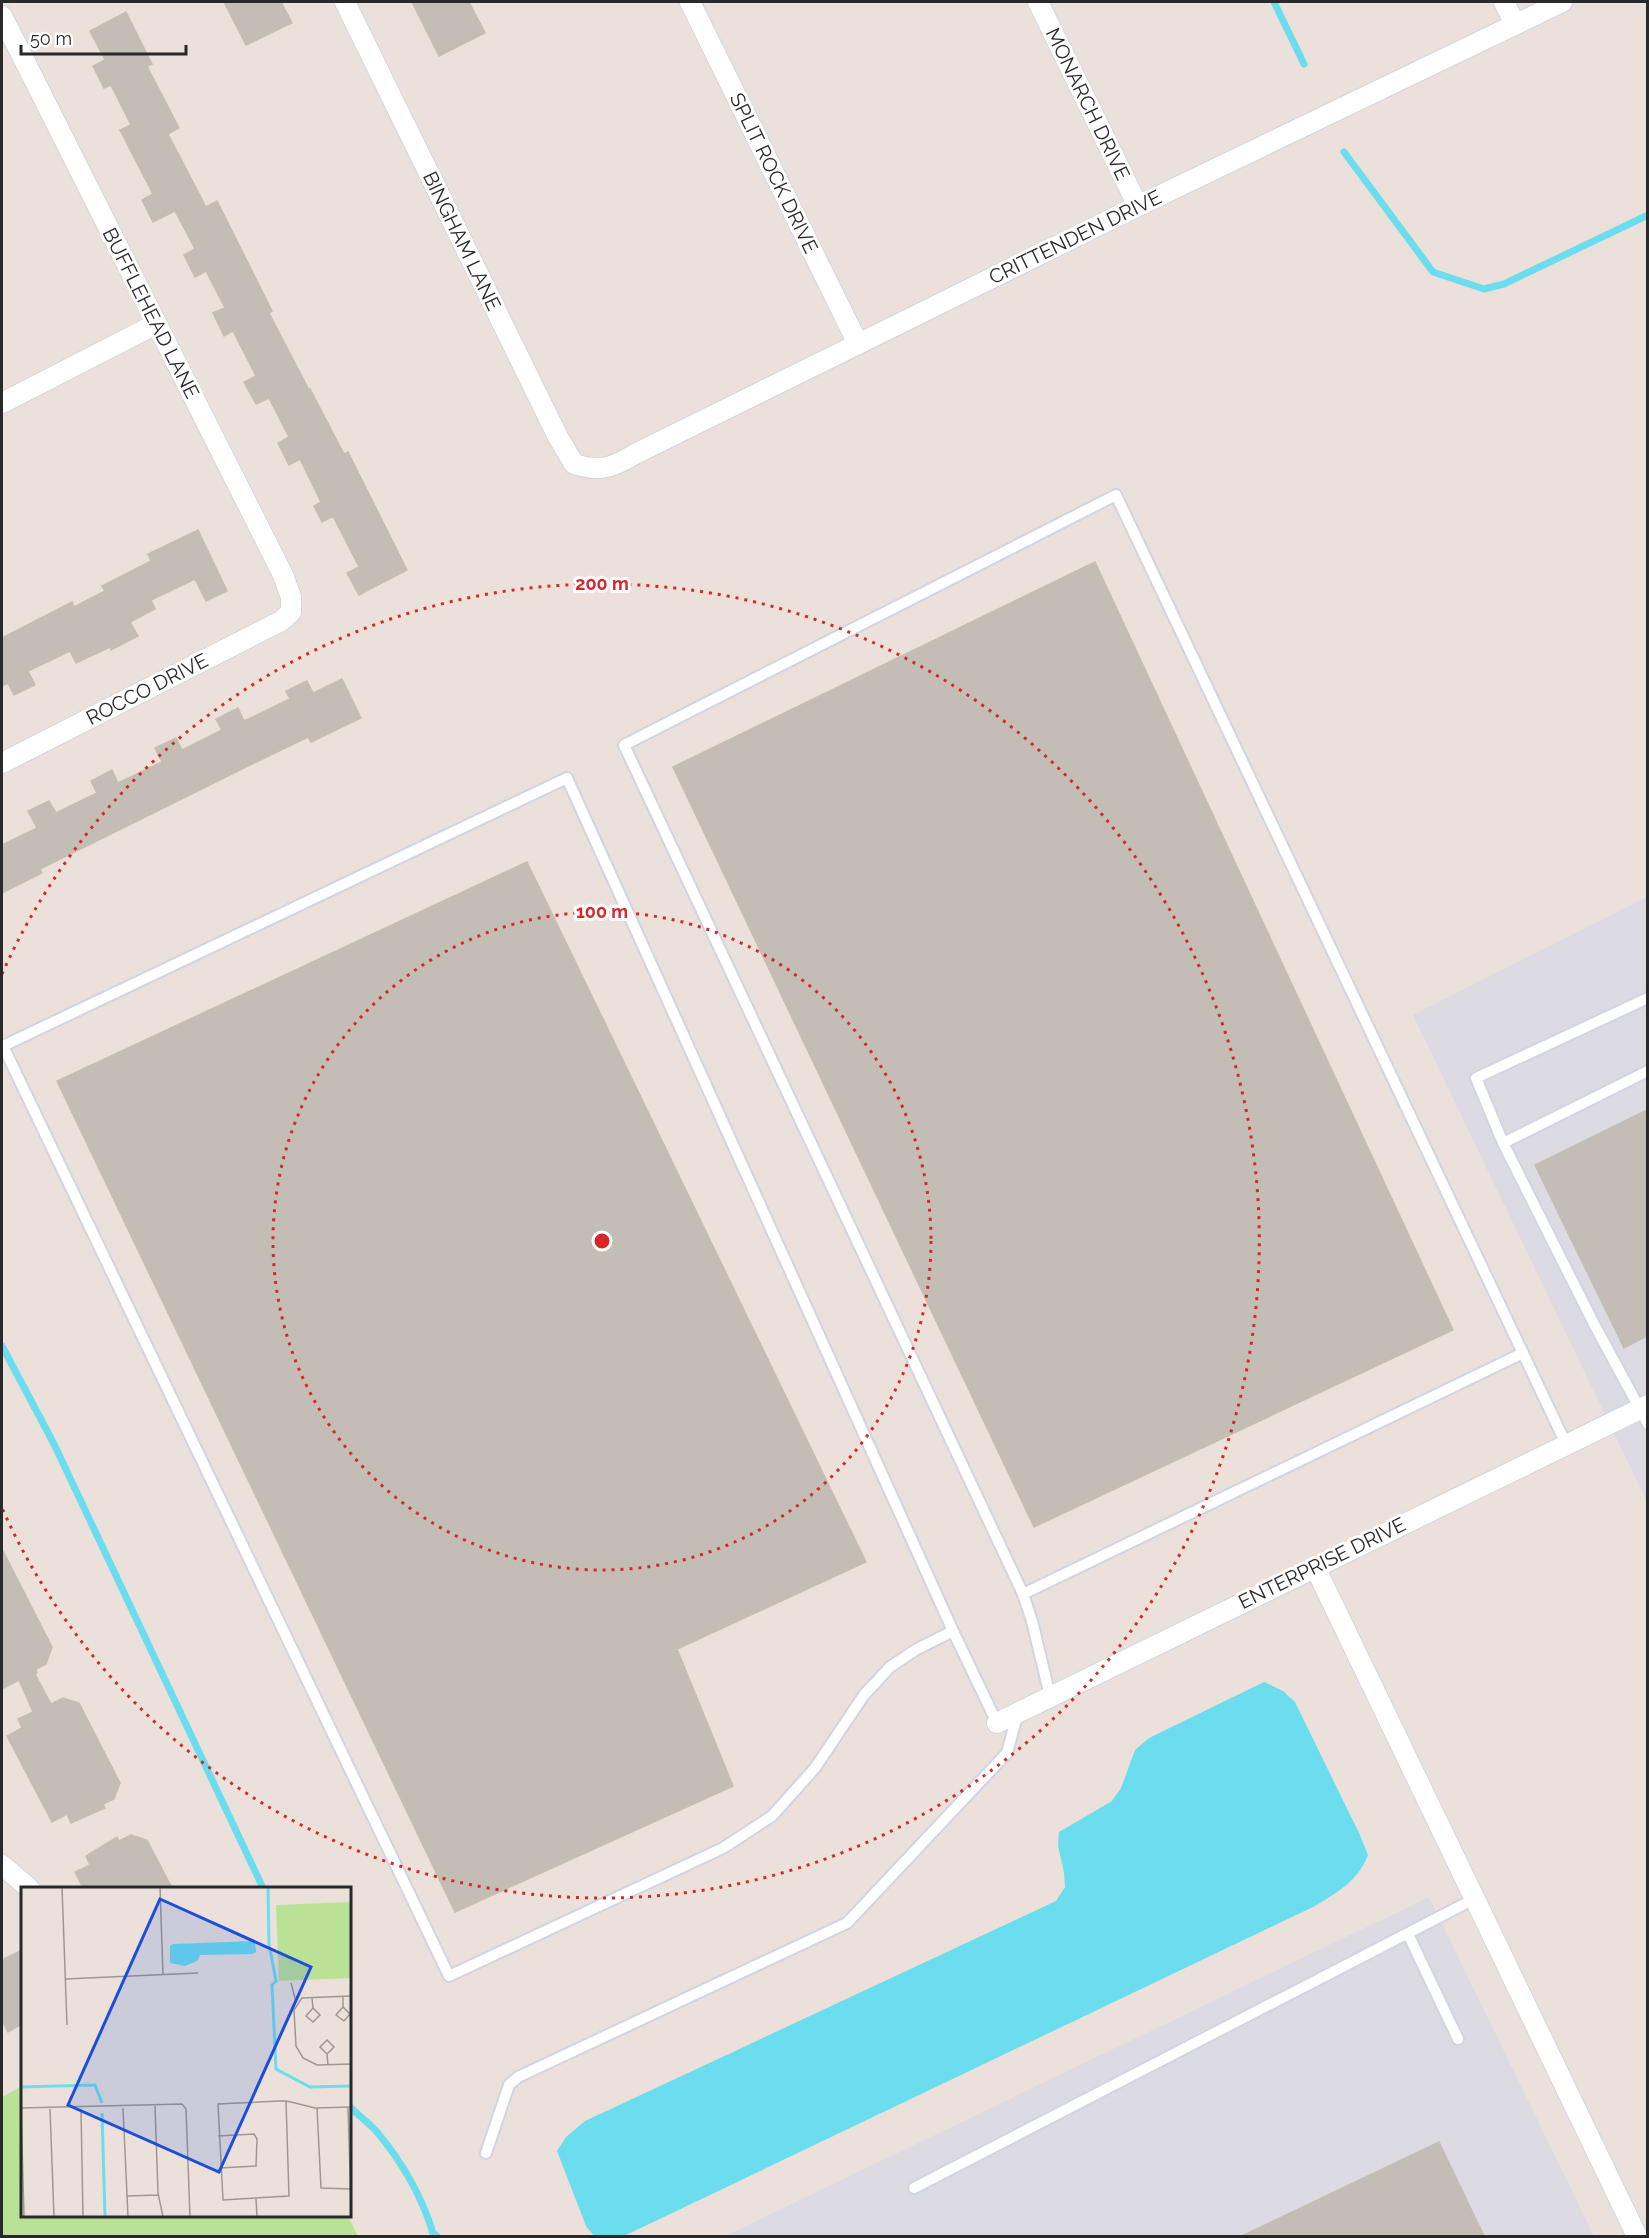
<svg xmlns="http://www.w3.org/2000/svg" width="1649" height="2238" font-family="Raleway,sans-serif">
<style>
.industrial{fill:#dcdbe3}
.green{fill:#bae296}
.water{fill:#6cddee}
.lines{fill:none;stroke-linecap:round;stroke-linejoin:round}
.stream{stroke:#6cddee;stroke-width:7}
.building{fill:#c3bdb6;stroke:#c6bdb4;stroke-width:1.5}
.service-casing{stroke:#cfd5e2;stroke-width:14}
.minor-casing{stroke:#cfd5e2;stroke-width:22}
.service{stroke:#fff;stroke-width:10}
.minor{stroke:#fff;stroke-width:20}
.ring{fill:none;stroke:#d62828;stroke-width:3;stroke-dasharray:3 6}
.labels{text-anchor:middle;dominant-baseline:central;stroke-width:6;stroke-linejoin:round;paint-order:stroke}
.street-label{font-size:20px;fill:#292929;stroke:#fff}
.inset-river{fill:none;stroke:#6cddee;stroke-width:3}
.inset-road{fill:none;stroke:#9d9793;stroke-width:1.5}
.view{fill:#1d4ed8;fill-opacity:0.15;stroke:#1d4ed8;stroke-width:3}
.inset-edge{fill:none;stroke:#292929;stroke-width:3}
.centre{fill:#d62828;stroke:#fff;stroke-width:3}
.ring-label{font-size:18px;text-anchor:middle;font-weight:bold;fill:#d62828;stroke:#fff;stroke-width:6;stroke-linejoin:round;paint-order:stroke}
</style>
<rect width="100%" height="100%" fill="#ebe1da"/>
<g class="industrial">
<polygon points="1647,897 1647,1502 1413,1015"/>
<polygon points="1429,1897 1594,2236 725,2236"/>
</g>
<polygon class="green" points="22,2086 22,2216 348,2216 358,2236 2,2236 2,2097"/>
<path class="water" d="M1264,1682L1283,1691L1295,1702L1360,1835L1368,1855C1358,1881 1338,1892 1315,1906L624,2236H594L586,2226L557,2151L566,2137L585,2121L1056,1901L1065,1887L1064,1873L1058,1846L1059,1832L1112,1801L1121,1788L1135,1750L1149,1738Z"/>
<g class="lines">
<g class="stream">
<polyline points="1274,2 1304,64"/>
<polyline points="1344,152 1433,272 1484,289 1504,284 1648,215"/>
<polyline points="2,1346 54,1444 263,1888"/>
<path d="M350,2107C358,2115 369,2123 377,2132C402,2162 422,2197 433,2233L437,2236"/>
</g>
</g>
<g class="building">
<polygon points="224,2 281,2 292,23 246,45"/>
<polygon points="412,2 469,2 485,33 439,56"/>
<polygon points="126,12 152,64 147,66 179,128 168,134 206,207 217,201 272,311 269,313 309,390 310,389 344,454 348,452 407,570 359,595 347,573 359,567 333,516 322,522 314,506 321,502 300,459 289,465 278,443 289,437 269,398 256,404 244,382 256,376 233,331 224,336 213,313 225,308 206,271 195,277 184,255 195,249 175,211 153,222 142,200 153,194 120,130 131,125 111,85 104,88 93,66 105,60 90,31"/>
<polygon points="198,530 227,591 206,601 195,579 151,600 155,609 130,622 138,636 111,650 110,647 76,663 70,651 28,671 35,685 14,695 8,683 2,686 2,638 72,602 74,607 105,591 102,586 151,561 148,554"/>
<polygon points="1095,562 1453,1330 1034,1527 673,767"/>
<polygon points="342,679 361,718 311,742 308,737 246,767 40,869 42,873 2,893 2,845 37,828 28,811 49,801 56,813 97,793 91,781 112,770 118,783 162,762 155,748 176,738 182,750 222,730 216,719 238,708 244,721 290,699 286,691 307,681 313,693"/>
<polygon points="527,862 866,1562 677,1649 733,1786 455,1912 57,1081"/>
<polygon points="1647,1110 1647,1336 1624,1348 1535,1165"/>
<polygon points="2,1549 52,1647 46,1664 36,1669 37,1673 35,1674 51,1704 63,1698 79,1703 120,1783 114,1799 103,1804 105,1808 71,1823 67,1814 52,1822 7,1736 22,1728 18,1719 33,1712 19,1680 2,1689"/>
<polygon points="131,1835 147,1840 172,1888 83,1888 75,1872 90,1865 86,1856 117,1837 119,1841"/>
<polygon points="22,1950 22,2024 8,2032 2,2020 2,1960"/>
<polygon points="1439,2142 1484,2236 1242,2236"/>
</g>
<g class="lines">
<defs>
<g id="service">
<polyline points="1648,998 1476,1078 1503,1143 1594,1324 1648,1424"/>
<polyline points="1503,1143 1648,1071"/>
<polyline points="1023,1594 1523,1353"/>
<polyline points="953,1631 917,1649 890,1667 864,1695 815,1768 772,1816 723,1848 449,1976 3,1046 567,778 953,1631 997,1723"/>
<polyline points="1050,1696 1032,1621 1023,1594 624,745 1116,495 1566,1444"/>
<polyline points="1408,1934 1458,2039"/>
<polyline points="486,2153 509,2085 518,2077 847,1923 1007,1753 1018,1712"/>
<polyline points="914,2188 1474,1899"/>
</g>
<g id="minor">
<path d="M345,2L558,437L574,464C600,472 612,468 635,454L1138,206L1562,2"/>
<polyline points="690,2 858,344"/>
<polyline points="1038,2 1138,206"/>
<polyline points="1504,2 1515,24"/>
<polyline points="2,16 283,575 291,597 291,612 281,621 2,763"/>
<polyline points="2,403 156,324"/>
<polyline points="1315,1567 1637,2236"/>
<polyline points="997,1723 1648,1405"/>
<polyline points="2,1865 29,1888"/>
</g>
</defs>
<use href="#service" class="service-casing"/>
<use href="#minor" class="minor-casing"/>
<use href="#service" class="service"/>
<use href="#minor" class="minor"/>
</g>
<g class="ring">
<circle cx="602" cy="1241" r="329"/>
<path d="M2 974A657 657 0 1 1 2 1508"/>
</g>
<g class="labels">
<g class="street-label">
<text transform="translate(1088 104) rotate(64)">MONARCH DRIVE</text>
<text transform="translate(774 173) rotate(64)">SPLIT ROCK DRIVE</text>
<text transform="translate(1075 237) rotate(-26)">CRITTENDEN DRIVE</text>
<text transform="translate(462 241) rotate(64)">BINGHAM LANE</text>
<text transform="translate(151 313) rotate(63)">BUFFLEHEAD LANE</text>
<text transform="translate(147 689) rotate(-27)">ROCCO DRIVE</text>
<text transform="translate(1322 1563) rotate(-26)">ENTERPRISE DRIVE</text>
</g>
</g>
<g transform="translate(21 1887)">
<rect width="330" height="330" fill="#ebe1da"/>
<path d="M330,15V91L258,94L255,18Z" fill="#bae296"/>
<path d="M234,54L235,65L231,67L179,68L176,74L164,79L149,76V59L152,57Z" fill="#6cddee"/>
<path class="inset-river" d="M247,0L248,57L255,94L251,98L255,182L289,200L330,199M0,200L74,198L81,216M81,226L84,330"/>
<path class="inset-road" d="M41,0L46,138M139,0L142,88M44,92L177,86M270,96L275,115M322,109V120L315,128L323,134L329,127L322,120M330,109L281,111L273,123L275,159L282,171L296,178L330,177M291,111L292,121L285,129L292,135L299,128L292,121M306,167L313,160L306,153L299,160L306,167L307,178M265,214L268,309L202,313L197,217L258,214H265L270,215L294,221L330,220M134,219L137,306L142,330M327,220L330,317M102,221L107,330M296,221L300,301L330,302M29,222L33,330M60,222L62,330M197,249L233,247L236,252L235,279L199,281M106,309L137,308M235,312L236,330M3,330L0,221L161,217L165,222L169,330"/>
<path class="view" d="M139,12L290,80L198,285L47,218Z"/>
<rect width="330" height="330" class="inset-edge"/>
</g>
<circle cx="602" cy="1241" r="9" class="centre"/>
<g class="ring-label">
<text x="602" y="590">200 m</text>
<text x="602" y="918">100 m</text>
</g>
<rect width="1649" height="2238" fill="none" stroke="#292929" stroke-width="6"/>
<path d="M21 45v9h165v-9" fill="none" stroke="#292929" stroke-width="3"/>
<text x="30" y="45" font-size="18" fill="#292929" stroke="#ffffff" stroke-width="4.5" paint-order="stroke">50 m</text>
</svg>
